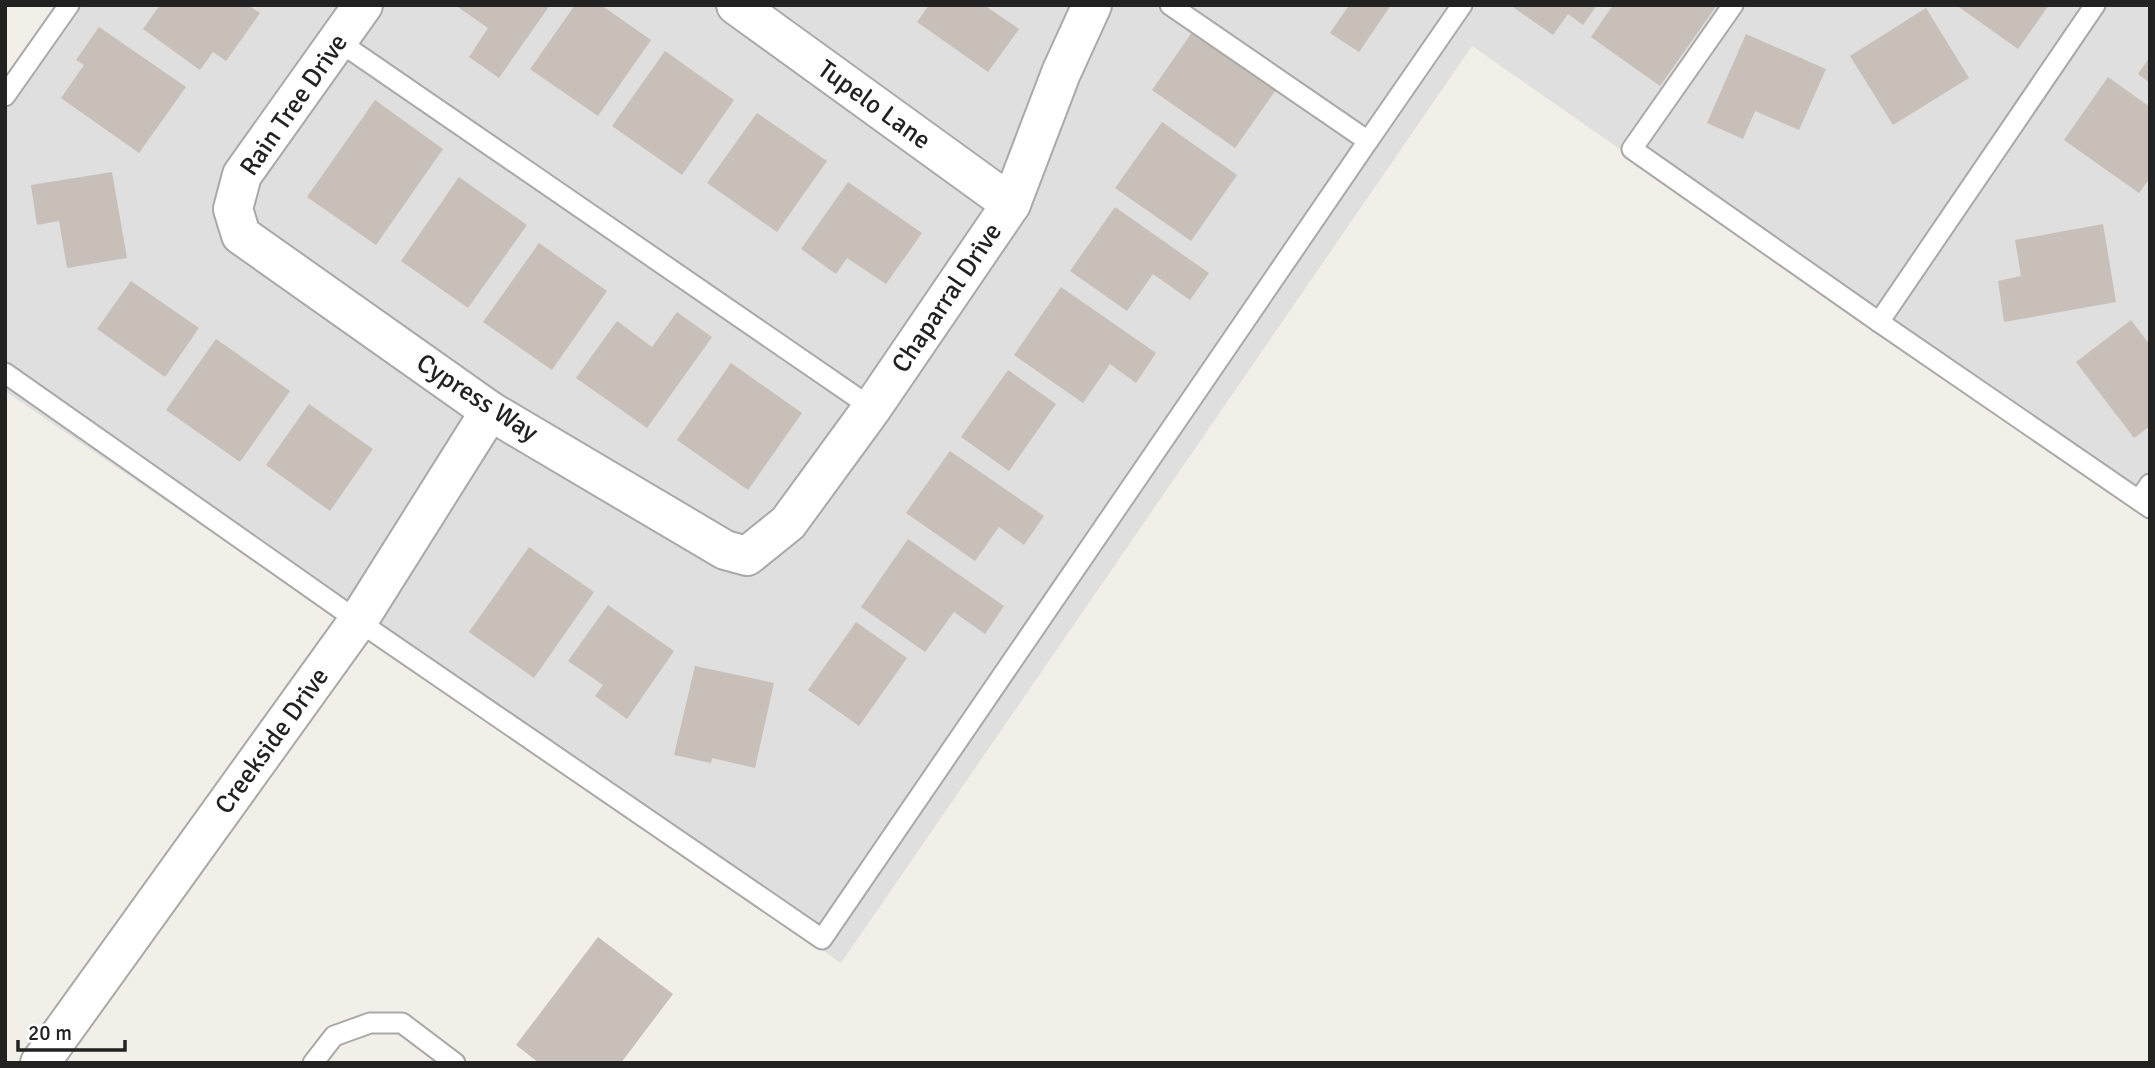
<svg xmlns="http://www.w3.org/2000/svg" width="2155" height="1068" font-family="Signika,sans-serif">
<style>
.residential{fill:#e0dfdf}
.building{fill:#c7bfb8}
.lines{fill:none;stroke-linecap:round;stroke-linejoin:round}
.lane-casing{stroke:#a9a9a9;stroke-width:23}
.street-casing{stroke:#a9a9a9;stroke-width:42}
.lane{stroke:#fff;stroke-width:19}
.street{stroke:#fff;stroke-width:38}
.labels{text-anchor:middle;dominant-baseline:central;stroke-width:6;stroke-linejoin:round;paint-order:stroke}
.street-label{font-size:26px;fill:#222;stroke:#fff}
</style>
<rect width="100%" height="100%" fill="#f2efe9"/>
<polygon class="residential" points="55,5 2150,5 2150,518 1472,46 841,963 5,391 5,76"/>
<g class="building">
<polygon points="160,5 248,5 260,13 226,61 213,52 200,70 143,29"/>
<polygon points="455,5 550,5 499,78 469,57 488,28"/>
<polygon points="575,5 601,5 651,40 598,116 530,69"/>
<polygon points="929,5 984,5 1019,29 988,72 917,22"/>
<polygon points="1349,5 1391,5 1359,52 1330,33"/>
<polygon points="1510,5 1597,5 1583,25 1568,14 1553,35"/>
<polygon points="1613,5 1717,5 1660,86 1591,37"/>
<polygon points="1956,5 2049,5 2018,49"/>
<polygon points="1926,8 1969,78 1893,125 1850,56"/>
<polygon points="99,27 186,87 139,153 61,98 84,65 76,60"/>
<polygon points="1195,28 1278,87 1235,148 1152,90"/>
<polygon points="1746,34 1826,69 1799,130 1755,111 1743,139 1707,123"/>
<polygon points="665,51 734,100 682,175 612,126"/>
<polygon points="2150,57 2150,83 2138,74"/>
<polygon points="2108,77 2150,107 2150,178 2139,193 2064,140"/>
<polygon points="375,100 443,149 376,245 307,197"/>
<polygon points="757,113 827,161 777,232 707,183"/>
<polygon points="1162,122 1237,175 1191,241 1115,188"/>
<polygon points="112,172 127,258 67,268 59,221 37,225 31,185"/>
<polygon points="459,177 527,225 468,308 401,261"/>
<polygon points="848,182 922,233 886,284 847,258 836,274 801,249"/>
<polygon points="1115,207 1209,273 1190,300 1153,274 1127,311 1070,271"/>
<polygon points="2103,224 2116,302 2004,322 1998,281 2021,276 2015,240"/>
<polygon points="539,243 607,291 552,370 483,322"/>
<polygon points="131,281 199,328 165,377 97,329"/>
<polygon points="1061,287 1156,353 1136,383 1110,364 1083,403 1014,355"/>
<polygon points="677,312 712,337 647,428 576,378 617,321 652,347"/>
<polygon points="2131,320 2150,345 2150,426 2134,438 2076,362"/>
<polygon points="216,339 290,391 240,462 166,410"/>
<polygon points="731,363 802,413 748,490 677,440"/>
<polygon points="1008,370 1056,404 1009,471 961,437"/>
<polygon points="309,404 373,449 330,511 266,465"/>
<polygon points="950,451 1044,516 1024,545 999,527 975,561 906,513"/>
<polygon points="908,539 1004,606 985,634 954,612 925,652 861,607"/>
<polygon points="529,547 594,592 534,678 469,632"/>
<polygon points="608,605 674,651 627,719 595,696 603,685 568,661"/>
<polygon points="856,622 907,658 859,726 808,690"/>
<polygon points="695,666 774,683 755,768 712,758 711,763 674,755"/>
<polygon points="598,937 673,994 621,1063 539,1063 516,1045"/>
</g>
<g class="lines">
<defs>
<g id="lane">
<polyline points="1733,5 1632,149 1879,322"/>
<polyline points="2095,5 1879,322 2150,508"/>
<polyline points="338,41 872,408"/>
<polyline points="5,96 69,5"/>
<polyline points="1368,141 1462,5"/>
<polyline points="5,373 358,621 822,939 1368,141 1170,5"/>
<polyline points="2139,500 2150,484"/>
<polyline points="313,1063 334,1036 370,1023 402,1023 455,1063"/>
</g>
<g id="street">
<polyline points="363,5 242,175 233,209 241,235 490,411 725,550 747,556 788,523 872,408 1011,204 1061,73 1092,5"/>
<polyline points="736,5 1011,204"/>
<polyline points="40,1063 358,621 490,411"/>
</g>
</defs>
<use href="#lane" class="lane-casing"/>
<use href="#street" class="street-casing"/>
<use href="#lane" class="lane"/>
<use href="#street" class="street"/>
</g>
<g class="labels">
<g class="street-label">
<text transform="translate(294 105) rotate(-55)">Rain Tree Drive</text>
<text transform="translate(874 105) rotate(36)">Tupelo Lane</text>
<text transform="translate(947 298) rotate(-56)">Chaparral Drive</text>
<text transform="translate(477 398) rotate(33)">Cypress Way</text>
<text transform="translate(272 741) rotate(-54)">Creekside Drive</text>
</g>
</g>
<rect width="2155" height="1068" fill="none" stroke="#222222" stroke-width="14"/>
<path d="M18 1040v10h107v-10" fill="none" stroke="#222222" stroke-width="3.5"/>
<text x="28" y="1040" font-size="21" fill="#222222" stroke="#ffffff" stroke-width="5" paint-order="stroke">20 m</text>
</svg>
